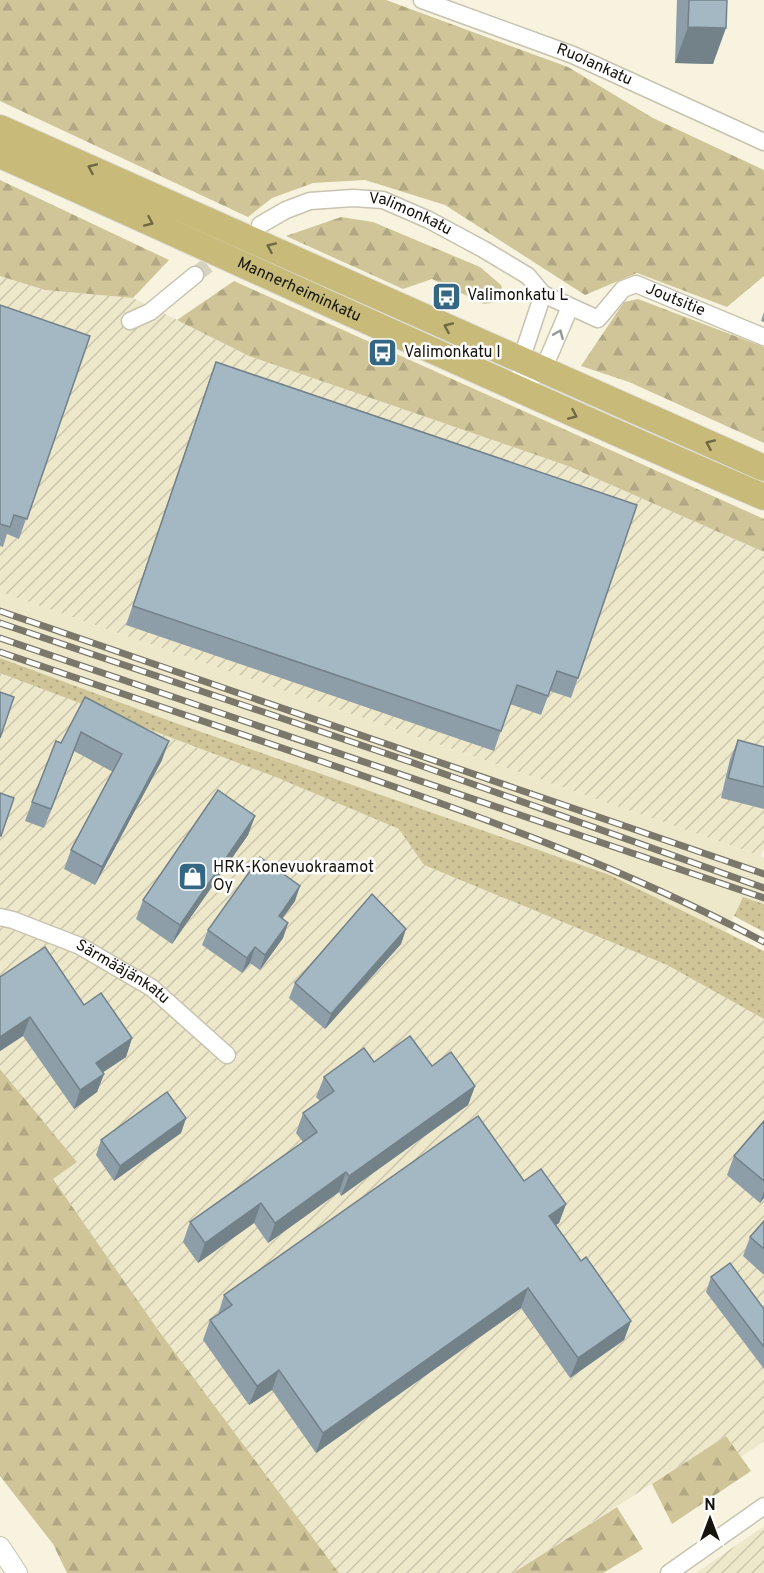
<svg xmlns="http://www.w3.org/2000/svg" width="764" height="1573" font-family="Overpass,sans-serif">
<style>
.built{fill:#eee8cb}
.industrial{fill:url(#industrial-furrows)}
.grass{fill:url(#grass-dots)}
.forest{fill:url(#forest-firs)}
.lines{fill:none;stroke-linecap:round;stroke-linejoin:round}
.minor-tunnel{stroke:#d5d2bf;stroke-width:16;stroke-dasharray:16 8;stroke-linecap:butt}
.minor-casing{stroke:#c7c3af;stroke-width:19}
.tertiary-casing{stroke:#c7c3af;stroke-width:22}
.primary-casing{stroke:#dededd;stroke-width:28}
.minor{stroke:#fff;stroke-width:16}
.tertiary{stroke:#fff;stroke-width:20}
.primary{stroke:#c8bb7a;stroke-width:26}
.rail-casing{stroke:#7b786b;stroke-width:7}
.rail{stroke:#fff;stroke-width:4.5;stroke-dasharray:14;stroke-linecap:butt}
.wall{fill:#8d9ea9}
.shaded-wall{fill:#738189}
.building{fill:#a4b8c4;stroke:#738189;stroke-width:1.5}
.oneway{stroke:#6f6844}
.oneway2{stroke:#969592}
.labels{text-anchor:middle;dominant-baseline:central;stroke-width:5;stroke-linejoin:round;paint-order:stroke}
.street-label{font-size:16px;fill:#16140d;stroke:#fff}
.poi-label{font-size:16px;fill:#16140d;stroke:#fff;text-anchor:start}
</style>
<defs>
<pattern id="industrial-furrows" width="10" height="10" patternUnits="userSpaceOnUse" patternTransform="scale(1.5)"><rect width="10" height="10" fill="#eee8cb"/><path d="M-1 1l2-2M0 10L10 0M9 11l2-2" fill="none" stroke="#cbc6ad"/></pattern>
<pattern id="grass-dots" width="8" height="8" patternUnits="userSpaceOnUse" patternTransform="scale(1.5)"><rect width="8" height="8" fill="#cfc599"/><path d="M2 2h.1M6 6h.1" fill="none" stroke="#b1a883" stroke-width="1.8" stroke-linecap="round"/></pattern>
<pattern id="forest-firs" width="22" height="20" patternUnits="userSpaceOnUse" patternTransform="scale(1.5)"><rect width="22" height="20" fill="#cfc599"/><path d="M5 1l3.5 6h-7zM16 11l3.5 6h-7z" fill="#b1a883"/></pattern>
</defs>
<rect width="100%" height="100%" fill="#f7f3de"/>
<polygon class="built" points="0,592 761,856 764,858 764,904 743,897 726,933 610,875 173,722 0,658"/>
<g class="industrial">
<polygon points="0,276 45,290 133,298 249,356 568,466 764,552 764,848 761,856 0,592"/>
<polygon points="0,673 278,778 400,829 424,865 667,965 764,1019 764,1441 741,1457 726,1436 513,1573 339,1573 161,1334 52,1178 77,1162 0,1069"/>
<polygon points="764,1526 764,1573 696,1573"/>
</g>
<g class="grass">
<polygon points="0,658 173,722 610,875 764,951 764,1019 667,965 424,865 399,829 278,778 0,673"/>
<polygon points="743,897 764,904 764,932 734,916"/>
</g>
<g class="forest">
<polygon points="0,0 386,0 568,67 653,118 764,170 764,276 727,307 637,273 585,295 445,205 365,180 313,183 272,198 248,217 0,101"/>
<polygon points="0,180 169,260 133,298 45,290 0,276"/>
<polygon points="341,217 373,222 480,267 501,285 506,301 484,304 432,279 403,289 286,236"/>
<polygon points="234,281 764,519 764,552 568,466 249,356 177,320"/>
<polygon points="638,299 764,347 764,443 629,382 581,366 624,302"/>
<polygon points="0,1069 77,1162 53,1179 161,1334 339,1573 67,1573 53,1544 0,1476"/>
<polygon points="726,1436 751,1471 672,1524 652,1484"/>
<polygon points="617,1507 643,1549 603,1573 513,1573"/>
</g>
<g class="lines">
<polyline class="minor-tunnel" points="195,275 251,232"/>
<defs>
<g id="minor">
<path id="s1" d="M422,0L573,55L764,142"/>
<path id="s2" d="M260,225L286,210L310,201L353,198L383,200L429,220L483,249L528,276L543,294L598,319L623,289L636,284L764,337"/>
<polyline points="130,321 150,312 195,275"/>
<polyline points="536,376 543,370 570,307"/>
<polyline points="520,391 521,360 543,294"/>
<path id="s3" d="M0,917L13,920L80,946L152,988L227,1055"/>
<polyline points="669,1573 764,1506"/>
</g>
<polyline id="tertiary" points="0,1547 17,1573"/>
<g id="primary">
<polyline points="0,128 764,468"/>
<path id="s4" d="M0,155C255,269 507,387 764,497"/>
</g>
</defs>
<use href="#minor" class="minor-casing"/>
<use href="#tertiary" class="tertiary-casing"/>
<use href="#primary" class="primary-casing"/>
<use href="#minor" class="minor"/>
<use href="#tertiary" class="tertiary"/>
<use href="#primary" class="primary"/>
<defs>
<g id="rail">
<polyline points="0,611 764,874"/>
<polyline points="0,623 408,761 764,888"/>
<polyline points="0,638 764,898"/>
<path d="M0,652C108,689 215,725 323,762C474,814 623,867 764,942"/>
</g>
</defs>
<use href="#rail" class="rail-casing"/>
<use href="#rail" class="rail"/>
</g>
<g class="wall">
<polygon points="677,0 727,0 713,64 675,63"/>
<polygon points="0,305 90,336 19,539 7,534 3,547 0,546"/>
<polygon points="764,312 764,322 761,321"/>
<polygon points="209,381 578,678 571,698 550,691 541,715 510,704 494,751 126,625"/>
<polygon points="85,697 162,760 95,885 64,869 71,850 113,772 74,751 44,828 25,821 32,802 61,743"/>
<polygon points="738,740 764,747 764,809 721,798 730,759"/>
<polygon points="255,816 248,835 172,944 136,919 143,900"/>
<polygon points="295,901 282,919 288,923 283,938 260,970 250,963 242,973 202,945 208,930"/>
<polygon points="406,929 401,944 325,1029 289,998 295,983"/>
<polygon points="0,977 84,1005 132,1038 126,1057 103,1072 104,1074 97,1092 74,1109 23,1036 0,1051"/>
<polygon points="374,1062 432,1066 475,1086 468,1105 341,1196 339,1192 268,1243 254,1223 198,1263 183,1242 190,1222 303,1142 296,1133 303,1113 320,1101 316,1097 324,1077"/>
<polygon points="186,1118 181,1133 114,1181 96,1155 101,1140"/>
<polygon points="764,1121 764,1198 760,1203 727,1175 734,1156"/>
<polygon points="524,1181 566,1204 559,1223 556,1225 581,1261 631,1321 624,1340 570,1378 521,1308 316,1453 272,1390 249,1405 203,1340 210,1320 218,1315 224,1295"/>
<polygon points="764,1221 764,1275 743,1256 750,1237"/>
<polygon points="711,1277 764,1309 764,1369 706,1292"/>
</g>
<g class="shaded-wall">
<polygon points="688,27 726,28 713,64 675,63"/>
<polygon points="81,732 74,751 44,828 51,809"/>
<polygon points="169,741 162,760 95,885 102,867"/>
<polygon points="255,816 248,835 172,944 180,925"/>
<polygon points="300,886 295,901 273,931 279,916"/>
<polygon points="288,923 283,938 260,970 265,955"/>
<polygon points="406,929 401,944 325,1029 331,1014"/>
<polygon points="255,947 250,963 242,973 247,958"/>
<polygon points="30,1017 23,1036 0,1051 0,1037"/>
<polygon points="132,1038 126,1057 90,1081 96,1063"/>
<polygon points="104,1074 97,1092 74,1109 80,1090"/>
<polygon points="475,1086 468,1105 341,1196 349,1176"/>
<polygon points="186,1118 181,1133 114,1181 120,1166"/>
<polygon points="346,1172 339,1192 268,1243 275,1223"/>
<polygon points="764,1191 764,1198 760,1203"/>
<polygon points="261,1203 254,1223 198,1263 205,1243"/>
<polygon points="566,1204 559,1223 542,1235 549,1216"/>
<polygon points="528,1288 521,1308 316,1453 323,1433"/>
<polygon points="631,1321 624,1340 570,1378 578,1358"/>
<polygon points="279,1370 272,1390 249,1405 257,1386"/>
</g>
<g class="building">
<polygon points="689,0 727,0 726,28 688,27"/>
<polygon points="0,305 90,336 27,519 14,515 10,527 0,524"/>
<polygon points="216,362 637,505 578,678 557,671 548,696 517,685 501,731 133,606"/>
<polygon points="0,692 14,697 0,738"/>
<polygon points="85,697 169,741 102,867 71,850 122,754 81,732 51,809 32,802 56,741 61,743"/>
<polygon points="738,740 764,747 764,787 728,778"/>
<polygon points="218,790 255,816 180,925 143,900"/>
<polygon points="0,793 14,798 1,836 0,836"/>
<polygon points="260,857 300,886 279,916 288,923 265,955 255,947 247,958 208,930"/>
<polygon points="372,894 406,929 331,1014 295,983"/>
<polygon points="45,947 84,1005 101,993 132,1038 96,1063 104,1074 80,1090 30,1017 0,1037 0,977"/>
<polygon points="410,1036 432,1066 451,1052 475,1086 349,1176 346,1172 275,1223 261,1203 205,1243 190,1222 317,1132 303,1113 334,1091 324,1077 364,1048 374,1062"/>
<polygon points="167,1092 186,1118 120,1166 101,1140"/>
<polygon points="478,1116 524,1181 541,1169 566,1204 549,1216 581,1261 586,1257 631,1321 578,1358 528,1288 323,1433 279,1370 257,1386 210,1320 232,1305 224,1295"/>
<polygon points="764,1121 764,1181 734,1156"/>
<polygon points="764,1221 764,1249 750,1237"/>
<polygon points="730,1263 764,1309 764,1347 711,1277"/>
</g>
<defs><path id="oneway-chevron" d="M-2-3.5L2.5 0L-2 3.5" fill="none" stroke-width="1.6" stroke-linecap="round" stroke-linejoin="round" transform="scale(1.5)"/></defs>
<g class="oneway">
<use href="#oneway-chevron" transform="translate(92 168) rotate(-156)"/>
<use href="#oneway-chevron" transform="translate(149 222) rotate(24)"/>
<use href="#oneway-chevron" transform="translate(271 247) rotate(-156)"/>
<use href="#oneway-chevron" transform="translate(448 327) rotate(-156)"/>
<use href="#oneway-chevron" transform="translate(573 415) rotate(24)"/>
<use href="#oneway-chevron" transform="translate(710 444) rotate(-156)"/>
</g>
<use class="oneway2" href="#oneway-chevron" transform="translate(559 334) rotate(-67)"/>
<defs>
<symbol id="bus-square" viewBox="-11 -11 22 22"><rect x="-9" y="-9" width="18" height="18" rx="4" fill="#336784" stroke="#fff"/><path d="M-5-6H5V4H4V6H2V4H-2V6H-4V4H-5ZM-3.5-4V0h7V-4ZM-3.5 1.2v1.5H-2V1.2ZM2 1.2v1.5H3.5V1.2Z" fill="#fff"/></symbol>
<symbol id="shop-square" viewBox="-11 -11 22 22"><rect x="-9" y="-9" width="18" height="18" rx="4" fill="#336784" stroke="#fff"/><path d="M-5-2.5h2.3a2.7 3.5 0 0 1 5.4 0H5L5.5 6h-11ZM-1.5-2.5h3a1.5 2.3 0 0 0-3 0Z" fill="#fff"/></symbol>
</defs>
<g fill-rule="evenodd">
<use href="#bus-square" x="430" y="280" width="33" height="33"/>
<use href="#bus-square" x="366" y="336" width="33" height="33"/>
<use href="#shop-square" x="176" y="860" width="33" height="33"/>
</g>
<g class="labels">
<g class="street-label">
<text stroke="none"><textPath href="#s1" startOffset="184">Ruolankatu</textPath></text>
<text stroke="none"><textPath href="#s2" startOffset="159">Valimonkatu</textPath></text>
<text stroke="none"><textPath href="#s4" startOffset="328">Mannerheiminkatu</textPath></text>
<text stroke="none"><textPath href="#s2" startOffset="472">Joutsitie</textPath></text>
<text stroke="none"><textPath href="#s3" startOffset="135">Särmääjänkatu</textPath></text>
</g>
<g class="poi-label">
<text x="467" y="296">Valimonkatu L</text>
<text x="404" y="353">Valimonkatu I</text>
<text x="213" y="868">HRK-Konevuokraamot<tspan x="213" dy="18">Oy</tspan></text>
</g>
</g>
<g transform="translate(710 1519)" stroke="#ffffff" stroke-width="4.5" paint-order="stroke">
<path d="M0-4.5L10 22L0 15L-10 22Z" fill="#16140d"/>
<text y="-9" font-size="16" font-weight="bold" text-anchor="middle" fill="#16140d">N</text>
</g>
</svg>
